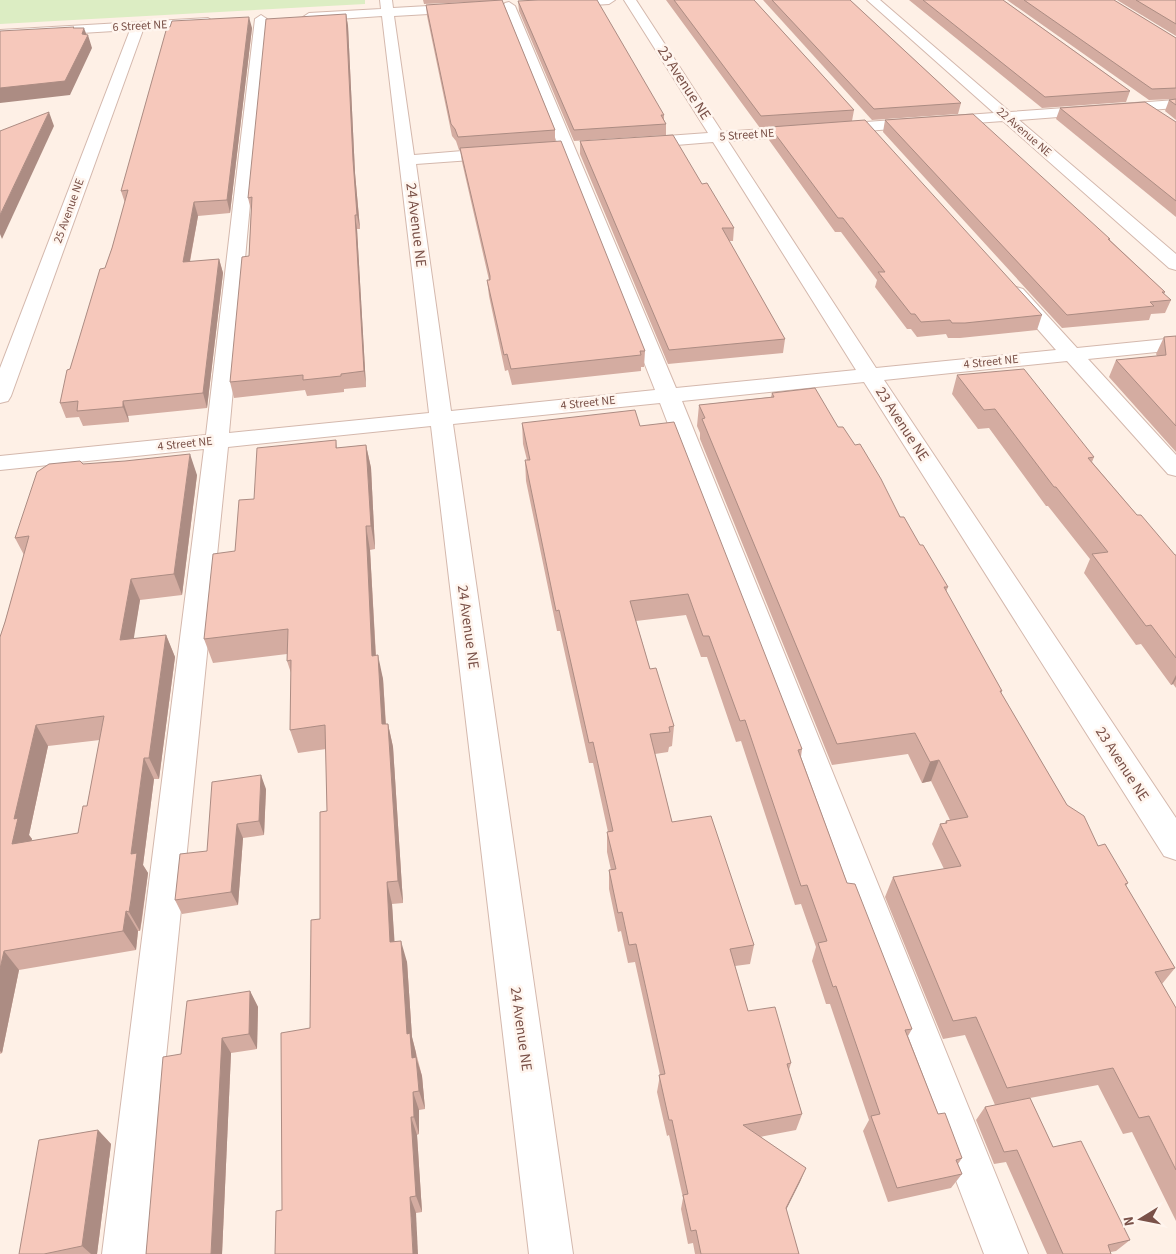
<svg xmlns="http://www.w3.org/2000/svg" width="1176" height="1254" font-family="'Source Sans 3',sans-serif">
<style>
.green{fill:#dcedc3}
.lines{fill:none;stroke-linecap:round;stroke-linejoin:round}
.minor-casing{stroke:#d4b8ad;stroke-width:2}
.minor{fill:#fff;fill-rule:evenodd}
.wall{fill:#d4aca1;fill-rule:evenodd}
.shaded-wall{fill:#ac8c83}
.building{fill:#f6c8bb;stroke:#ac8c83;fill-rule:evenodd}
.labels{text-anchor:middle;dominant-baseline:central;stroke-width:5;stroke-linejoin:round;paint-order:stroke}
.far-street-label{font-size:12px;fill:#7a5148;stroke:#fff5ee}
.street-label{font-size:15px;fill:#7a5148;stroke:#fff5ee}
</style>
<rect width="100%" height="100%" fill="#fef0e6"/>
<polygon class="green" points="0,0 365,0 365,4 0,24"/>
<g class="lines">
<defs>
<g id="minor">
<polygon points="380,0 392,0 393,8 463,4 469,8 463,12 394,16 414,155 499,148 505,150 507,153 505,156 499,158 416,164 451,411 655,390 503,6 505,3 509,2 515,6 676,388 856,370 713,142 639,148 634,146 631,143 634,140 639,138 708,133 624,0 636,0 722,132 994,113 867,0 880,0 1010,112 1176,100 1176,108 1019,120 1176,254 1176,270 1169,268 1003,121 728,141 876,368 1056,350 1006,293 1009,289 1016,287 1023,289 1077,348 1176,338 1176,350 1088,359 1176,455 1176,476 1168,474 1067,361 884,380 1176,818 1176,860 1164,856 864,382 682,401 1028,1254 984,1254 660,403 453,424 573,1254 529,1254 431,426 228,447 146,1254 102,1254 204,449 0,470 0,456 206,435 255,19 261,15 267,19 229,433 429,413 382,16 309,21 303,17 309,13 381,9"/>
<polygon points="557,0 615,0 609,4 561,7 555,3"/>
<polygon points="208,18 214,22 212,25 143,30 11,396 8,401 0,403 0,368 130,30 0,38 0,30"/>
</g>
</defs>
<use href="#minor" class="minor-casing"/>
<use href="#minor" class="minor"/>
</g>
<g class="wall">
<polygon points="423,0 509,0 502,0 555,130 555,141 645,351 644,367 641,367 641,371 512,385 508,370 505,371 489,296 487,280 489,280 462,162 460,150 459,150 456,141 452,136 427,16 426,5 497,1 424,4"/>
<polygon points="666,0 754,0 854,110 852,121 1042,315 1037,330 960,338 948,338 946,334 917,337 911,329 907,329 875,287 877,280 841,232 835,232 769,140 770,127 779,126 760,128"/>
<polygon points="763,0 850,0 961,103 958,114 872,120"/>
<polygon points="909,0 1003,0 1130,91 1126,102 1042,108"/>
<polygon points="1007,0 1114,0 1176,38 1176,99 1149,100"/>
<polygon points="1117,0 1176,0 1176,36"/>
<polygon points="518,1 664,115 664,120 666,124 666,135 574,141 519,11"/>
<polygon points="346,14 348,26 355,173 360,229 357,229 366,387 344,389 344,392 307,396 305,390 234,398 230,382 249,256 251,210 248,198"/>
<polygon points="252,28 230,213 198,216 190,262 219,259 223,273 207,408 128,416 129,422 83,426 79,417 66,418 60,403 70,369 112,248 125,203 121,191"/>
<polygon points="1176,99 1176,120 1165,111 1169,100"/>
<polygon points="1060,108 1176,122 1176,217 1056,119"/>
<polygon points="885,120 1110,239 1110,240 1165,292 1164,294 1171,300 1165,313 1151,314 1149,320 1062,328 883,132"/>
<polygon points="580,141 702,184 734,228 733,241 729,241 785,339 783,353 668,364 580,154"/>
<polygon points="1176,336 1176,452 1109,377 1116,360 1157,356 1156,354 1164,337"/>
<polygon points="957,375 1094,457 1092,462 1137,515 1175,555 1176,555 1176,688 1173,684 1171,685 1141,644 1136,645 1084,573 1090,559 1048,506 1046,506 989,428 978,429 952,394"/>
<polygon points="772,393 838,427 920,545 948,587 946,592 1002,691 1001,693 1067,805 1098,846 1128,883 1126,886 1175,968 1162,984 1176,1008 1176,1221 1132,1132 1123,1134 1098,1085 1030,1098 1053,1147 1130,1240 1116,1251 1111,1252 1111,1254 1047,1254 1006,1162 994,1164 976,1120 985,1107 995,1105 965,1035 943,1039 885,897 893,877 944,869 932,844 940,824 945,823 946,821 950,820 931,781 922,783 908,754 832,765 700,439 700,433 697,426 699,405 771,397"/>
<polygon points="522,423 640,426 802,749 801,757 847,883 912,1029 908,1036 938,1114 962,1158 958,1164 962,1174 951,1188 888,1202 863,1131 869,1120 830,1004 826,1004 812,961 816,947 801,904 795,905 741,741 736,742 707,657 701,657 686,615 636,621 650,669 674,726 672,746 669,747 668,752 655,754 672,822 754,945 750,964 735,966 748,1011 791,1063 789,1070 802,1114 796,1130 760,1137 806,1168 786,1209 799,1254 695,1254 693,1243 688,1244 681,1209 683,1198 669,1135 667,1136 657,1092 660,1075 635,962 628,963 621,931 618,932 609,889 609,870 611,870 607,852 607,832 608,832 593,763 589,763 560,631 557,631 526,481 525,460 527,460 523,444"/>
<polygon points="336,440 337,448 366,445 371,468 375,549 370,550 376,656 383,679 386,724 388,724 393,747 403,903 392,904 394,942 407,962 412,1037 422,1076 425,1109 419,1110 419,1134 417,1135 422,1212 416,1213 282,1210 310,1028 320,919 327,811 326,749 298,753 290,730 291,673 287,661 287,654 213,663 204,639 254,499"/>
<path d="M83,464L197,475L182,595L140,600L133,639L166,635L175,657L159,779H154L143,865L148,873L142,920L140,931H138L136,950L19,970L2,1053L0,1054V637L5,622L24,555L15,538ZM100,740L87,806L78,833L31,841L32,839L29,835L48,746Z"/>
<polygon points="266,789 264,835 243,838 238,905 182,914 175,900 207,851"/>
<polygon points="250,991 258,1007 257,1049 231,1053 222,1254 146,1254 181,1054"/>
<polygon points="98,1130 111,1144 97,1254 19,1254"/>
</g>
<g class="shaded-wall">
<polygon points="346,14 348,26 355,173 360,229 357,215 353,160"/>
<polygon points="249,17 252,28 230,213 227,200"/>
<polygon points="84,28 87,36 88,35 92,48 70,95 0,103 0,88 82,34"/>
<polygon points="49,112 54,126 2,239 0,234 0,215"/>
<polygon points="194,202 198,216 187,276 183,262"/>
<polygon points="355,215 357,229 366,387 364,371"/>
<polygon points="219,259 223,273 207,408 203,393"/>
<polygon points="123,401 128,416 129,422 123,407"/>
<polygon points="366,445 371,468 375,549 371,526"/>
<polygon points="190,454 197,475 182,595 174,574"/>
<polygon points="366,526 370,550 377,680 372,656"/>
<polygon points="131,579 140,600 130,662 120,640"/>
<polygon points="166,635 175,657 159,779 149,758"/>
<polygon points="378,655 383,679 387,748 382,724"/>
<polygon points="1176,675 1176,679 1173,684 1171,685"/>
<polygon points="388,724 393,747 403,903 398,881"/>
<polygon points="36,725 48,746 29,835 32,839 26,864 12,844 14,819"/>
<polygon points="144,758 154,779 143,865 148,873 140,931 129,912 131,854"/>
<polygon points="939,760 931,781 922,783 930,762"/>
<polygon points="261,775 266,789 264,835 259,821"/>
<polygon points="237,824 243,838 238,905 231,892"/>
<polygon points="387,882 392,904 396,963 390,942"/>
<polygon points="126,911 138,931 136,950 123,931"/>
<polygon points="401,941 407,962 412,1037 416,1053 417,1077 412,1058 407,1034"/>
<polygon points="4,951 19,970 2,1053 0,1051 0,969"/>
<polygon points="250,991 258,1007 257,1049 249,1034"/>
<polygon points="222,1038 231,1053 222,1254 211,1254"/>
<polygon points="416,1057 422,1076 425,1109 419,1091"/>
<polygon points="413,1092 419,1110 419,1134 414,1117"/>
<polygon points="411,1117 417,1135 422,1212 416,1196"/>
<polygon points="98,1130 111,1144 97,1254 91,1254 82,1246"/>
<polygon points="806,1168 800,1182 780,1222 786,1208"/>
<polygon points="410,1197 416,1213 418,1254 413,1254"/>
</g>
<g class="building">
<polygon points="502,0 555,130 458,137 455,129 451,124 426,5"/>
<polygon points="538,0 597,0 664,115 661,115 666,124 574,130 518,1"/>
<polygon points="674,0 754,0 854,110 761,116"/>
<polygon points="772,0 850,0 961,103 874,109"/>
<polygon points="923,0 1003,0 1130,91 1045,97"/>
<polygon points="1024,0 1114,0 1176,38 1176,88 1152,89"/>
<polygon points="1136,0 1176,0 1176,24"/>
<polygon points="346,14 353,160 357,215 355,215 364,371 341,374 341,376 303,380 303,375 230,382 242,257 249,256 252,197 248,198 266,19"/>
<polygon points="249,17 227,200 194,202 183,262 219,259 203,393 123,401 123,407 77,411 78,401 60,403 67,370 70,369 100,269 105,268 112,248 128,190 121,191 167,27 170,27 172,21"/>
<polygon points="74,27 73,28 84,28 82,34 88,35 65,81 0,88 0,31"/>
<polygon points="1176,99 1176,105 1169,100"/>
<polygon points="1145,102 1176,122 1176,201 1060,108"/>
<polygon points="49,112 0,215 0,131"/>
<polygon points="973,114 1110,239 1108,239 1165,292 1162,292 1171,300 1150,302 1154,306 1067,315 885,120"/>
<polygon points="865,120 1042,315 965,323 952,323 950,320 921,322 915,314 911,314 878,272 885,272 843,218 838,218 770,127"/>
<polygon points="673,135 702,184 707,183 734,228 722,228 785,339 669,350 580,141"/>
<polygon points="561,141 645,351 640,351 641,355 511,369 507,354 504,355 487,280 490,280 490,276 460,148"/>
<polygon points="1176,336 1176,426 1116,360 1166,355 1164,337"/>
<polygon points="1024,369 1094,457 1088,458 1137,515 1141,515 1175,555 1176,555 1176,658 1151,625 1146,626 1092,554 1108,552 1056,487 1054,487 995,409 984,410 957,375"/>
<polygon points="815,388 838,427 843,427 855,445 860,444 881,479 900,517 904,517 920,545 923,545 948,587 944,587 1002,691 1000,691 1067,805 1084,816 1098,846 1105,844 1128,883 1125,884 1175,968 1155,972 1176,1008 1176,1170 1149,1116 1139,1118 1113,1068 1007,1088 976,1017 953,1021 893,877 961,866 940,824 947,823 946,821 968,817 939,760 930,762 915,733 837,744 702,419 705,418 699,405 774,397 772,393"/>
<polygon points="635,410 640,426 674,422 802,749 798,750 847,883 855,884 912,1029 905,1030 938,1114 945,1113 962,1158 956,1160 962,1174 897,1188 871,1116 880,1114 836,986 833,987 818,943 827,941 807,885 801,886 745,720 740,721 709,636 703,636 688,594 630,601 650,669 656,668 674,726 669,727 670,732 650,734 672,822 711,816 754,945 730,949 748,1011 775,1007 791,1063 787,1064 802,1114 743,1125 806,1168 786,1208 799,1254 701,1254 696,1230 691,1231 683,1195 688,1194 672,1120 669,1120 659,1075 665,1074 636,944 629,945 622,912 618,913 609,870 616,869 607,832 613,831 593,742 589,743 559,610 556,611 525,460 530,460 522,423"/>
<polygon points="336,440 336,448 366,445 371,526 366,526 372,656 378,655 382,724 388,724 398,881 387,882 390,942 401,941 407,1034 410,1033 412,1058 416,1057 419,1091 413,1092 414,1117 411,1117 416,1196 410,1197 413,1254 275,1254 276,1211 282,1210 281,1033 310,1028 311,920 320,919 320,812 327,811 325,725 290,730 291,660 287,661 288,629 204,639 213,554 235,551 239,500 254,499 257,448"/>
<path d="M190,454L174,574L131,579L120,640L166,635L149,758H144L131,854L137,853L131,900L129,912L126,911L123,931L4,951L0,969V637L5,622L29,536L15,538L37,472L49,464L80,461L83,464L125,461ZM104,716L87,806H83L78,833L12,844L18,818L14,819L36,725Z"/>
<polygon points="261,775 259,821 237,824 231,892 175,900 180,854 207,851 212,782"/>
<polygon points="250,991 249,1034 222,1038 211,1254 146,1254 163,1057 181,1054 187,1001"/>
<polygon points="1030,1098 1053,1147 1081,1141 1130,1240 1108,1245 1111,1254 1063,1254 1017,1150 1004,1152 985,1107"/>
<polygon points="98,1130 82,1246 44,1254 19,1254 39,1140"/>
</g>
<g class="labels">
<g class="far-street-label">
<text transform="translate(140 26) rotate(-3)">6 Street NE</text>
<text transform="translate(1024 132) rotate(41)">22 Avenue NE</text>
<text transform="translate(747 135) rotate(-4)">5 Street NE</text>
<text transform="translate(69 211) rotate(-70)">25 Avenue NE</text>
<text transform="translate(991 362) rotate(-6)">4 Street NE</text>
<text transform="translate(588 403) rotate(-6)">4 Street NE</text>
<text transform="translate(185 444) rotate(-6)">4 Street NE</text>
</g>
<g class="street-label">
<text transform="translate(684 83) rotate(57)">23 Avenue NE</text>
<text transform="translate(416 225) rotate(83)">24 Avenue NE</text>
<text transform="translate(902 424) rotate(57)">23 Avenue NE</text>
<text transform="translate(468 627) rotate(82)">24 Avenue NE</text>
<text transform="translate(1122 764) rotate(57)">23 Avenue NE</text>
<text transform="translate(521 1029) rotate(82)">24 Avenue NE</text>
</g>
</g>
<g transform="translate(1141 1219) rotate(260)" stroke="#fff5ee" stroke-width="4" paint-order="stroke">
<path d="M0-4L9 19L0 12L-9 19Z" fill="#7a5148"/>
<text y="-8" font-size="14" font-weight="bold" text-anchor="middle" fill="#7a5148">N</text>
</g>
</svg>
